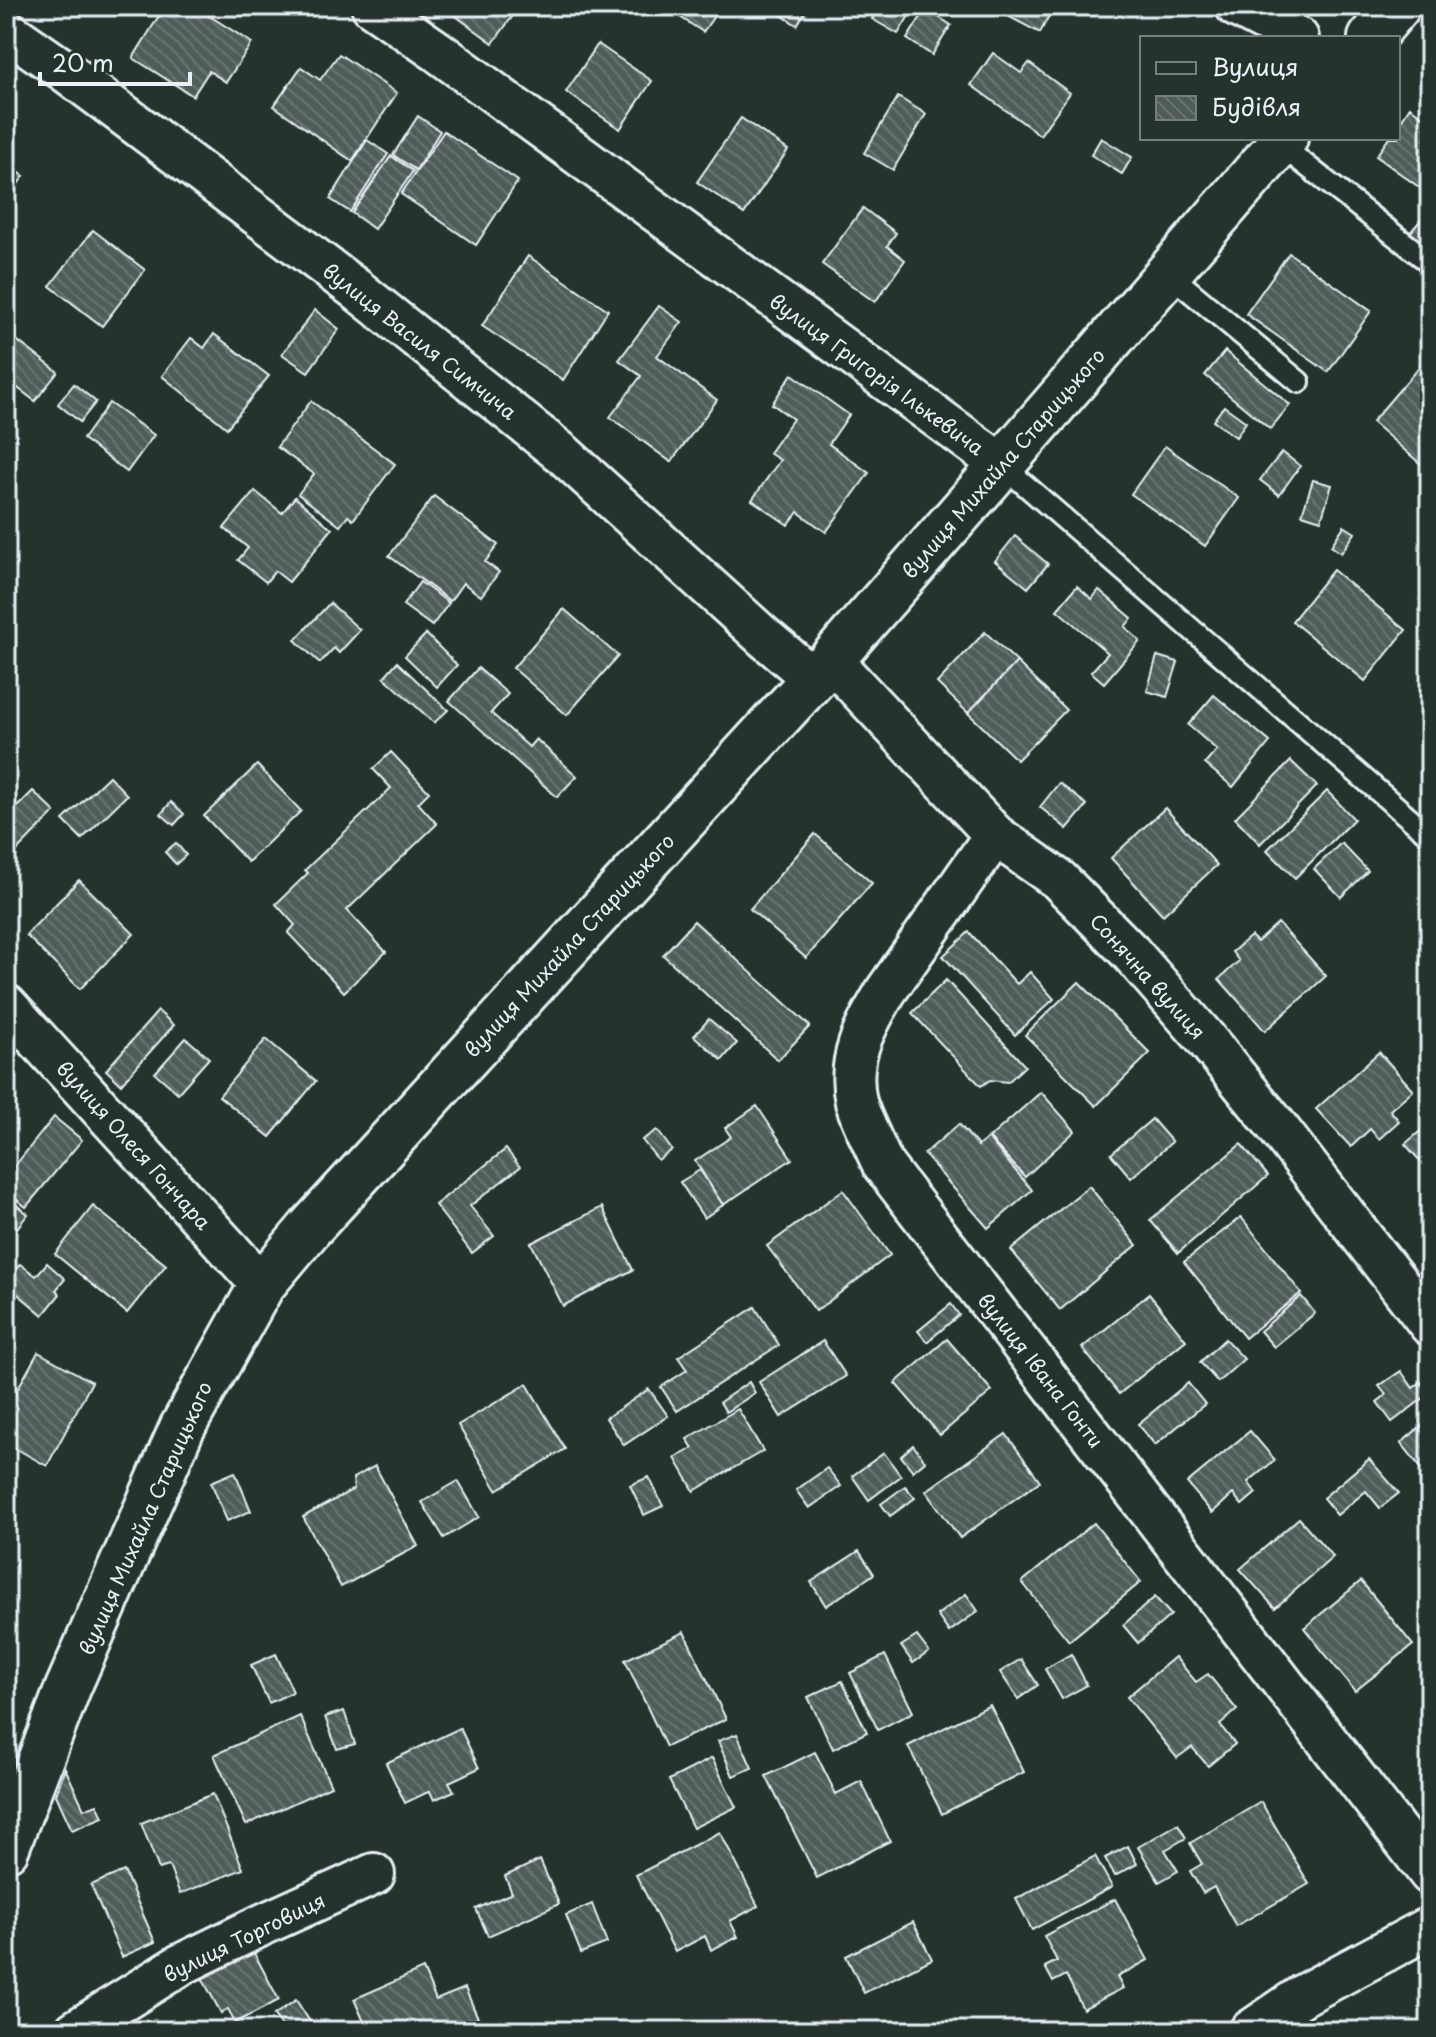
<svg xmlns="http://www.w3.org/2000/svg" width="1436" height="2037" font-family="'Playpen Sans',sans-serif">
<style>
.building{fill:url(#building-back-hatch);stroke:#e8f1f8;stroke-width:2}
.lines{fill:none;stroke-linecap:round;stroke-linejoin:round}
.service-casing{stroke:#e8f1f8;stroke-width:26}
.minor-casing{stroke:#e8f1f8;stroke-width:46}
.tertiary-casing{stroke:#e8f1f8;stroke-width:50}
.service{stroke:#26332d;stroke-width:20}
.minor{stroke:#26332d;stroke-width:40}
.tertiary{stroke:#26332d;stroke-width:44}
.labels{text-anchor:middle;dominant-baseline:central;stroke-width:6;stroke-linejoin:round;paint-order:stroke}
.street-label{font-size:20px;fill:#e8f1f8;stroke:#26332d}
</style>
<defs>
<pattern id="building-back-hatch" width="6" height="6" patternUnits="userSpaceOnUse" patternTransform="scale(2)"><rect width="6" height="6" fill="#505c59"/><path d="M-1 5l2 2M0 0l6 6M5-1l2 2" fill="none" stroke="#697472"/></pattern>
</defs>
<rect width="100%" height="100%" fill="#26332d"/>
<filter id="ink" filterUnits="userSpaceOnUse"><feTurbulence type="fractalNoise" baseFrequency=".0125" numOctaves="2"/><feDisplacementMap in="SourceGraphic" scale="16" xChannelSelector="R" yChannelSelector="G"/><feConvolveMatrix kernelMatrix="1 2 1 2 8 2 1 2 1" color-interpolation-filters="sRGB"/></filter>
<g filter="url(#ink)">
<g class="building">
<polygon points="165,6 194,6 252,43 226,82 209,71 193,96 133,58"/>
<polygon points="442,6 520,6 493,43"/>
<polygon points="683,6 721,6 703,32 677,15"/>
<polygon points="767,6 809,6 797,25"/>
<polygon points="880,6 915,6 898,34 872,19"/>
<polygon points="989,6 1054,6 1040,33"/>
<polygon points="926,9 951,25 932,55 907,39"/>
<polygon points="598,44 652,81 620,129 566,92"/>
<polygon points="993,53 1021,73 1029,63 1070,93 1040,135 971,85"/>
<polygon points="339,54 397,93 352,161 274,106 301,67 320,80"/>
<polygon points="898,97 926,114 893,170 864,153"/>
<polygon points="1410,107 1430,121 1430,195 1376,156 1389,138 1398,138 1398,125"/>
<polygon points="418,116 440,131 416,170 393,155"/>
<polygon points="741,118 788,150 744,214 697,182"/>
<polygon points="444,131 518,181 476,245 401,194"/>
<polygon points="1101,138 1132,157 1122,174 1091,155"/>
<polygon points="367,140 388,154 350,212 330,199"/>
<polygon points="391,156 413,171 374,229 352,213"/>
<polygon points="6,163 24,176 6,200"/>
<polygon points="863,208 896,233 887,246 905,260 875,302 822,264"/>
<polygon points="1425,215 1430,219 1430,252 1409,234"/>
<polygon points="93,230 145,270 102,326 50,286"/>
<polygon points="1289,253 1371,311 1328,372 1246,314"/>
<polygon points="528,256 608,310 563,380 482,326"/>
<polygon points="659,306 682,322 657,356 717,400 671,462 610,417 641,376 619,360"/>
<polygon points="315,310 339,329 308,372 282,354"/>
<polygon points="6,332 58,372 35,401 6,379"/>
<polygon points="214,334 269,376 227,428 162,376 191,338 204,348"/>
<polygon points="1225,351 1290,405 1270,429 1205,375"/>
<polygon points="1424,361 1430,366 1430,472 1372,422"/>
<polygon points="792,374 849,415 829,444 869,473 826,532 798,512 788,525 752,500 780,460 769,453 793,419 772,404"/>
<polygon points="74,384 96,402 80,422 58,404"/>
<polygon points="311,401 395,464 353,520 348,516 340,526 298,494 314,474 277,447"/>
<polygon points="109,403 154,435 127,472 83,439"/>
<polygon points="1224,406 1246,422 1236,437 1213,421"/>
<polygon points="1165,446 1239,498 1205,546 1131,494"/>
<polygon points="1282,452 1300,466 1279,495 1260,480"/>
<polygon points="1313,480 1332,485 1321,520 1302,514"/>
<polygon points="255,491 282,513 295,497 332,529 289,582 275,571 266,582 238,560 248,548 224,528"/>
<polygon points="434,496 498,545 485,562 499,572 481,596 463,583 450,601 389,556"/>
<polygon points="1344,526 1355,533 1341,553 1331,546"/>
<polygon points="1015,536 1048,564 1028,588 995,561"/>
<polygon points="1333,570 1406,630 1365,681 1292,621"/>
<polygon points="420,582 449,603 432,626 403,605"/>
<polygon points="1077,586 1092,599 1099,590 1132,618 1125,627 1140,641 1104,683 1091,672 1108,653 1057,610"/>
<polygon points="330,603 360,630 339,653 334,648 320,663 295,640"/>
<polygon points="564,609 618,656 567,715 513,668"/>
<polygon points="985,632 1017,662 968,713 937,683"/>
<polygon points="426,634 457,665 437,687 405,656"/>
<polygon points="1157,656 1178,662 1167,697 1147,691"/>
<polygon points="397,662 448,710 434,723 384,677"/>
<polygon points="1017,662 1066,710 1017,760 968,713"/>
<polygon points="478,668 508,694 491,713 529,747 536,739 577,776 557,797 449,701"/>
<polygon points="1214,695 1270,742 1233,787 1205,764 1217,750 1188,725"/>
<polygon points="391,752 429,792 418,803 437,824 347,910 386,952 344,992 288,933 295,925 276,904 308,873 305,870 391,788 373,769"/>
<polygon points="1291,761 1317,786 1260,844 1235,818"/>
<polygon points="257,765 301,811 248,862 204,816"/>
<polygon points="109,776 127,795 82,839 63,820"/>
<polygon points="1059,783 1087,805 1067,829 1040,807"/>
<polygon points="33,791 55,812 6,862 6,818"/>
<polygon points="1327,791 1354,819 1295,878 1267,850"/>
<polygon points="171,802 184,814 174,825 161,814"/>
<polygon points="1165,808 1217,865 1163,915 1111,858"/>
<polygon points="815,834 872,883 806,958 750,909"/>
<polygon points="176,843 186,855 176,864 165,852"/>
<polygon points="1341,843 1368,871 1341,897 1314,869"/>
<polygon points="79,880 134,934 80,989 26,935"/>
<polygon points="694,921 810,1026 778,1060 663,955"/>
<polygon points="1278,923 1326,976 1265,1031 1219,979 1239,961 1232,952 1251,936 1257,942"/>
<polygon points="969,932 1017,984 1030,972 1054,999 1015,1035 943,956"/>
<polygon points="946,980 1025,1066 1008,1082 990,1080 981,1086 912,1013"/>
<polygon points="1079,982 1150,1053 1096,1106 1025,1035"/>
<polygon points="158,1011 174,1025 121,1084 106,1070"/>
<polygon points="709,1019 737,1043 722,1060 694,1036"/>
<polygon points="186,1038 209,1058 178,1093 155,1073"/>
<polygon points="266,1039 316,1081 270,1137 219,1096"/>
<polygon points="1379,1052 1413,1090 1390,1110 1399,1121 1379,1139 1370,1129 1351,1147 1316,1109"/>
<polygon points="1041,1092 1075,1131 1025,1177 989,1138"/>
<polygon points="757,1106 792,1159 723,1205 695,1161 731,1137 725,1128"/>
<polygon points="54,1117 82,1140 26,1207 6,1191 6,1177"/>
<polygon points="1152,1119 1172,1142 1131,1178 1111,1154"/>
<polygon points="959,1124 978,1146 988,1138 1032,1190 988,1228 924,1154"/>
<polygon points="1424,1128 1430,1135 1430,1158 1423,1164 1405,1144"/>
<polygon points="657,1130 672,1150 658,1160 642,1140"/>
<polygon points="1241,1144 1268,1176 1178,1253 1150,1220"/>
<polygon points="506,1149 520,1167 470,1206 494,1236 472,1253 435,1205"/>
<polygon points="700,1170 723,1205 704,1218 680,1182"/>
<polygon points="1089,1186 1137,1245 1060,1310 1011,1250"/>
<polygon points="843,1190 890,1255 816,1311 767,1246"/>
<polygon points="6,1197 28,1214 6,1242"/>
<polygon points="93,1206 166,1265 127,1313 55,1254"/>
<polygon points="602,1207 633,1270 563,1306 531,1243"/>
<polygon points="1241,1217 1301,1293 1245,1338 1184,1262"/>
<polygon points="47,1263 65,1279 56,1290 60,1294 43,1315 6,1284 6,1281 20,1264 36,1276"/>
<polygon points="1149,1294 1186,1340 1119,1394 1082,1348"/>
<polygon points="1301,1296 1315,1313 1274,1347 1260,1331"/>
<polygon points="951,1304 959,1315 927,1342 918,1331"/>
<polygon points="755,1307 779,1345 677,1411 661,1387 687,1370 678,1357"/>
<polygon points="947,1339 992,1391 940,1435 895,1383"/>
<polygon points="1225,1339 1244,1359 1218,1382 1200,1362"/>
<polygon points="823,1341 846,1376 781,1417 759,1382"/>
<polygon points="38,1352 92,1382 47,1466 6,1443 6,1410"/>
<polygon points="1401,1371 1413,1388 1421,1382 1429,1394 1392,1422 1377,1402 1386,1395 1379,1386"/>
<polygon points="749,1382 755,1393 726,1412 720,1402"/>
<polygon points="1188,1383 1205,1404 1155,1445 1138,1424"/>
<polygon points="527,1384 565,1449 497,1490 458,1425"/>
<polygon points="649,1389 668,1416 624,1445 606,1418"/>
<polygon points="738,1409 763,1451 694,1491 675,1458 693,1448 687,1439"/>
<polygon points="1430,1419 1430,1479 1401,1443"/>
<polygon points="1250,1431 1275,1460 1248,1482 1256,1493 1242,1505 1233,1494 1212,1513 1187,1483"/>
<polygon points="1006,1434 1040,1481 960,1538 926,1491"/>
<polygon points="913,1445 925,1461 913,1471 901,1456"/>
<polygon points="884,1453 901,1476 869,1500 852,1476"/>
<polygon points="1369,1459 1399,1493 1380,1508 1366,1491 1337,1515 1323,1498"/>
<polygon points="375,1466 418,1546 341,1587 303,1517 354,1489 353,1478"/>
<polygon points="827,1468 841,1486 809,1508 796,1490"/>
<polygon points="235,1472 251,1511 227,1521 211,1482"/>
<polygon points="649,1477 663,1506 644,1515 630,1485"/>
<polygon points="458,1481 479,1517 444,1538 422,1502"/>
<polygon points="905,1486 915,1498 890,1516 881,1504"/>
<polygon points="1299,1518 1333,1557 1275,1608 1240,1569"/>
<polygon points="1094,1523 1141,1582 1069,1641 1022,1582"/>
<polygon points="859,1551 874,1574 826,1606 811,1582"/>
<polygon points="1361,1581 1413,1645 1355,1691 1304,1628"/>
<polygon points="966,1594 978,1611 949,1632 937,1615"/>
<polygon points="1155,1597 1171,1615 1138,1643 1123,1625"/>
<polygon points="684,1632 726,1719 666,1747 625,1660"/>
<polygon points="917,1636 929,1652 913,1663 901,1646"/>
<polygon points="276,1654 293,1692 269,1703 251,1665"/>
<polygon points="1071,1654 1087,1685 1062,1699 1045,1669"/>
<polygon points="885,1655 913,1712 878,1730 850,1673"/>
<polygon points="1175,1657 1196,1682 1208,1674 1237,1710 1220,1725 1235,1744 1208,1766 1192,1747 1177,1758 1127,1697"/>
<polygon points="1021,1659 1038,1685 1018,1699 1000,1672"/>
<polygon points="842,1681 867,1732 833,1749 808,1697"/>
<polygon points="990,1705 1024,1772 942,1814 908,1746"/>
<polygon points="344,1711 355,1744 337,1749 325,1717"/>
<polygon points="300,1716 331,1786 246,1825 214,1755"/>
<polygon points="460,1728 479,1768 449,1782 454,1791 434,1800 430,1791 405,1803 386,1763"/>
<polygon points="737,1734 752,1768 733,1776 718,1741"/>
<polygon points="815,1752 836,1794 861,1781 890,1841 817,1878 766,1776"/>
<polygon points="712,1758 736,1807 693,1828 669,1780"/>
<polygon points="65,1768 84,1809 97,1804 103,1817 72,1830 56,1795"/>
<polygon points="213,1794 243,1869 180,1894 169,1866 159,1869 141,1823"/>
<polygon points="1261,1802 1309,1884 1236,1926 1214,1887 1203,1893 1190,1871 1202,1864 1190,1843"/>
<polygon points="1178,1824 1186,1838 1165,1850 1178,1871 1159,1882 1138,1847"/>
<polygon points="720,1832 758,1906 730,1921 738,1937 711,1950 705,1936 675,1952 636,1875"/>
<polygon points="1128,1846 1137,1864 1115,1876 1105,1858"/>
<polygon points="1095,1856 1112,1887 1032,1930 1016,1899"/>
<polygon points="540,1860 559,1904 488,1936 476,1909 512,1893 505,1876"/>
<polygon points="124,1871 155,1942 122,1957 91,1885"/>
<polygon points="1115,1899 1148,1960 1117,1977 1123,1988 1083,2009 1066,1975 1053,1982 1045,1967 1057,1961 1044,1936"/>
<polygon points="592,1904 607,1943 581,1953 566,1915"/>
<polygon points="913,1922 932,1959 864,1993 846,1956"/>
<polygon points="253,1951 279,2000 235,2023 228,2009 221,2013 202,1978"/>
<polygon points="423,1969 436,2000 465,1988 478,2018 446,2031 368,2031 354,1999"/>
<polygon points="296,2000 316,2031 285,2031 274,2015"/>
</g>
<g class="lines">
<defs>
<g id="service">
<polyline points="1279,144 1430,263"/>
<polyline points="1168,273 1299,382"/>
<polyline points="1002,465 1430,836"/>
</g>
<g id="minor">
<polyline points="372,6 437,51 1002,465"/>
<polyline points="1236,6 1298,38"/>
<polyline points="6,30 65,71 356,289 564,455 765,638 814,679"/>
<polyline points="831,660 995,835 1059,880 1131,953 1205,1038 1278,1128 1430,1325"/>
<path d="M995,835L886,991C865,1027 846,1058 856,1102C861,1120 875,1146 883,1165L1430,1874"/>
<polyline points="6,1005 262,1285"/>
<polyline points="75,2031 180,1965 264,1924 374,1874"/>
<polyline points="1250,2031 1303,1995 1430,1927"/>
</g>
<g id="tertiary">
<polyline points="1371,38 1398,6"/>
<polyline points="6,1849 68,1688 182,1428 262,1285 310,1228 831,660 1002,465 1285,138"/>
</g>
</defs>
<use href="#service" class="service-casing"/>
<use href="#minor" class="minor-casing"/>
<use href="#tertiary" class="tertiary-casing"/>
<use href="#service" class="service"/>
<use href="#minor" class="minor"/>
<use href="#tertiary" class="tertiary"/>
</g>
</g>
<g class="labels">
<g class="street-label">
<text transform="translate(420 341) rotate(38)">вулиця Василя Симчича</text>
<text transform="translate(877 374) rotate(36)">вулиця Григорія Ількевича</text>
<text transform="translate(1003 463) rotate(-49)">вулиця Михайла Старицького</text>
<text transform="translate(569 945) rotate(-47)">вулиця Михайла Старицького</text>
<text transform="translate(1148 976) rotate(48)">Сонячна вулиця</text>
<text transform="translate(134 1145) rotate(48)">вулиця Олеся Гончара</text>
<text transform="translate(1041 1370) rotate(52)">вулиця Івана Гонти</text>
<text transform="translate(145 1518) rotate(-66)">вулиця Михайла Старицького</text>
<text transform="translate(244 1937) rotate(-26)">вулиця Торговиця</text>
</g>
</g>
<rect width="1436" height="2037" fill="none" stroke="#26332d" stroke-width="32"/>
<rect x="16" y="16" width="1404" height="2005" fill="none" stroke="#e8f1f8" stroke-width="3" filter="url(#ink)"/>
<rect x="1140" y="36" width="260" height="104" fill="#26332d" stroke="#747f7e" stroke-width="2"/>
<rect x="1156" y="62" width="40" height="12" fill="#26332d" stroke="#747f7e" stroke-width="2"/>
<text x="1212" y="76" font-size="24" fill="#e8f1f8">Вулиця</text>
<rect x="1156" y="96" width="40" height="24" fill="url(#building-back-hatch)" stroke="#747f7e" stroke-width="2"/>
<text x="1212" y="116" font-size="24" fill="#e8f1f8">Будівля</text>
<path d="M40 72v12h150v-12" fill="none" stroke="#e8f1f8" stroke-width="4"/>
<text x="52" y="72" font-size="24" fill="#e8f1f8" stroke="#26332d" stroke-width="6" paint-order="stroke">20 m</text>
</svg>
